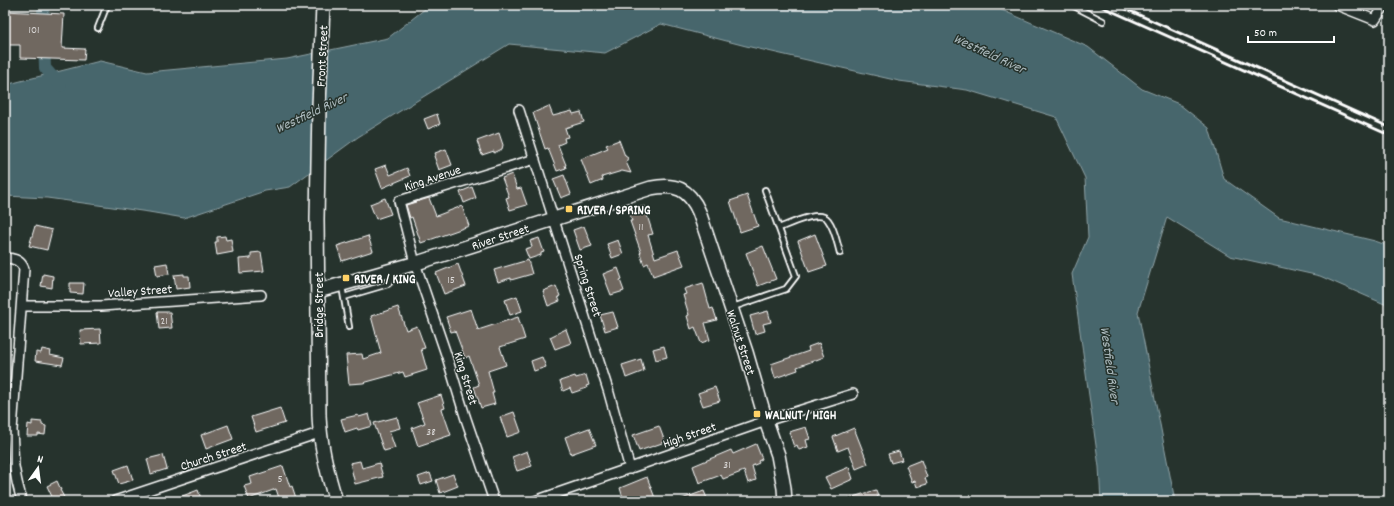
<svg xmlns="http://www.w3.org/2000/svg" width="1394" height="506" font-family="Dekko,sans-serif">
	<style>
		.water { fill: #46666c; stroke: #90a3a7 }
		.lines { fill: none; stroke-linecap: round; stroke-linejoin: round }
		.canal { stroke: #46666c; stroke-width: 12 }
		.building { fill: #706861; stroke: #fff }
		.lane-casing { stroke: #fff; stroke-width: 8 }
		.street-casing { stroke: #fff; stroke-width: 12 }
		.secondary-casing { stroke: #fff; stroke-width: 16 }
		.lane { stroke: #26332d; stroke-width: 4.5 }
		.street { stroke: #26332d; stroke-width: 9 }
		.secondary { stroke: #26332d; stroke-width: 13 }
		.rail { stroke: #fff; stroke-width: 3 }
		.poi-dot { fill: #ffd166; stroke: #26332d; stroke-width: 1.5 }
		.labels { text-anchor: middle; stroke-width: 3; stroke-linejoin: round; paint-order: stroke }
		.number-label { font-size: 11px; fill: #dbd9d8 }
		.street-label { font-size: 13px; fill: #fff; stroke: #26332d }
		.poi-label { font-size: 13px; font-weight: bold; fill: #fff; stroke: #26332d; text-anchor: start }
		.water-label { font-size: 14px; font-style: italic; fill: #acbabd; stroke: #26332d }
	</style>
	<rect width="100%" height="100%" fill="#26332d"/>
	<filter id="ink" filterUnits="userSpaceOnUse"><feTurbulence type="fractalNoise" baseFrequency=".025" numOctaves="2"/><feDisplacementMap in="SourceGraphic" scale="8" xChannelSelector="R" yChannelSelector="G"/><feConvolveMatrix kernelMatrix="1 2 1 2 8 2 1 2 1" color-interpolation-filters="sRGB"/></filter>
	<g filter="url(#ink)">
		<path class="water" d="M430 5H990L1088 47 1142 89 1179 104 1209 128 1224 179 1279 218 1375 241 1389 246V306L1320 276 1230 256 1167 217 1138 312 1175 501H1101L1099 467 1072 274 1088 237 1085 178 1056 117 967 90 899 81 746 46 661 24 605 53 509 44 358 137 290 187 265 191 184 218 149 212 47 198 5 196V85L100 61 147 72 287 59 388 38Z"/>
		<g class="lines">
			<path class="canal" d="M43 5 45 68 61 86"/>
		</g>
		<path class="building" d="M5 11 64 14 62 48 85 49 84 60 20 58V45H5Z
			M549 106 553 116 572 111 573 114 581 112 584 122 565 128 568 137 564 138 565 142 558 145 566 165H565L566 168 557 171 548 148 545 149 533 113Z
			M437 114 440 124 428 129 424 119Z
			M499 133 503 145 502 149 494 153V151L482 155 477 141Z
			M619 140 625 156 628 158 626 162 631 173 622 171 602 177 603 180 591 185 581 159 608 148 606 145Z
			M446 149 452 165 439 170 434 156 436 155 435 153Z
			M386 165 390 175 407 168 410 176 382 188 375 169Z
			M512 174 517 189 521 188 527 205 510 210 506 198 509 197 502 178Z
			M564 175 571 194 561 198 553 179Z
			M472 187 476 198 464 203 460 192Z
			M747 195 758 226 740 232 730 201Z
			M385 198 391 214 376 219 370 204Z
			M429 198 436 216 462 206 469 226 421 243 412 217 410 218 406 205Z
			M644 206 653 234 648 235 655 258 678 250 684 265 653 276 648 263 644 265 640 253 641 252 630 221H632L629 211Z
			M35 226 52 230 47 250 29 246Z
			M584 226 592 246 580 250 573 230Z
			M815 234 827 266 809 272 798 241Z
			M225 236 226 240 231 239 233 252 217 255 215 242H217V237Z
			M368 236 373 251 342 261 337 246Z
			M539 238 544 252 541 253V255L529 259 525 249 532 247 530 241Z
			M618 240 623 254 612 258 607 244Z
			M763 246 776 279 758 286 746 253Z
			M261 252 264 271 240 273 239 259 251 258V253Z
			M528 260 532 274 511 280V278L498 282 494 270Z
			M167 263 169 274 157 276 155 265Z
			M458 264 466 286 444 294 436 273Z
			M618 268 622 279 620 280 624 291 611 295 603 274Z
			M43 274 53 276 52 288 41 286Z
			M184 274V276H189L190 287 176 289 174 275Z
			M70 283H84L83 294 70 293Z
			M703 283 710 309 713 308 717 320 705 323 710 340 701 343 695 327 691 329 687 316 689 315 683 295 686 294 684 289Z
			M556 286 560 296 558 297 560 301 548 306 543 291Z
			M517 296 522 311 510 315 505 300Z
			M398 307 406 330 417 326 425 348 421 349 427 370 405 377 403 372 363 383 349 384 346 355 362 354 363 359 381 353 371 316Z
			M471 309 478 330 518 317 525 339 500 347 506 365 488 371 494 393H492L495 404 481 408 474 387 479 385 469 356 465 358 455 331 451 332 446 317Z
			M768 311 771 322 763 324 765 331 755 334 750 316Z
			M157 312H170L172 328 159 329Z
			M613 312 618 327 605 331 600 315Z
			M100 329 101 343 81 344 80 330Z
			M566 329 571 343 555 349 550 337Z
			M819 343 824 357 797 367 798 370 775 378 771 364 809 351 808 347Z
			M664 346 667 357 656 360 653 349Z
			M42 349 51 351 50 355 64 358 62 365 35 361 36 352 41 353Z
			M542 357 546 367 534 371 531 361Z
			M641 359 644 371 626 378 622 365Z
			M586 375 589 385 586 386 587 388 572 393 570 388 563 391 560 381 575 376 576 378Z
			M715 387 720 401 703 406 698 393Z
			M441 395 445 408 442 409 451 435 418 446 412 428 425 423 417 403Z
			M280 408 285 423 256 432 251 417Z
			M514 412 521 432 507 437 500 417Z
			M369 414 372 426 358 430 357 428 345 432 341 419 358 415 359 417Z
			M397 417 400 428 389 431 395 448 384 451 374 423Z
			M32 421 42 422V425L46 426 45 435 38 434V436H27L28 424 32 425Z
			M228 425 233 439 206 449 201 435Z
			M659 426 665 442 639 451 633 435Z
			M806 427 810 439 806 440 808 447 799 450 797 445 794 447 789 432Z
			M589 428 596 445 571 454 565 437Z
			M854 428 868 464 856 469 848 447 838 451 833 437Z
			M756 444 762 459 758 461 759 463 752 466 756 480 748 483 744 471 723 479 721 475 699 483 693 466 731 450 733 454Z
			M527 451 532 466 517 471 512 457Z
			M899 451 902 460 891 463 888 454Z
			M163 455 167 469 151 474 147 459Z
			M921 460 927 477 925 478 927 484 917 487 915 481 912 482 906 466Z
			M360 461 362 468 379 463 383 477 355 484 350 463Z
			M128 465 133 480 119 484 114 470Z
			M283 466 290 487 292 486 297 501H280L276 489 249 499 244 486 252 484 250 477Z
			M849 467 853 479 831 489 825 477Z
			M430 473 433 481 421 485 418 477Z
			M453 474 458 486 440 493 436 480Z
			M647 477 655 498 646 501H624L620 488Z
			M57 481 61 490H60L66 501H54L47 486Z
			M198 490 202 501H172V500Z
			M876 490 879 501H847L846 499Z
			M704 491 708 501H679V500Z"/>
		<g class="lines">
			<g class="lane-casing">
				<path id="lane" d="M1072 5 1103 21
					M98 28 107 5
					M779 228C790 224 820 209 828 220 835 229 837 243 840 253
					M342 286 349 327
					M344 297 388 284 392 280 391 272
					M733 307 786 289 796 276 765 190"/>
			</g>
			<g class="street-casing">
				<path id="street" d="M1337 5 1375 20 1385 5
					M519 110 609 393 630 469
					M5 258C13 258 21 260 24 269L12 430 14 466 17 482 22 501
					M22 306H101L261 295
					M115 501 319 433
					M494 501 465 416 447 357 415 263 399 201 535 159
					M535 501 766 421 853 394"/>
			</g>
			<g class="secondary-casing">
				<path id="secondary" d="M323 5 319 106 317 219 319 415C320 445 327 473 336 501
					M318 291 420 262 651 188C676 183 689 189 699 212L746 352 766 421 778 455 784 488 785 501"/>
			</g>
			<use href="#lane" class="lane"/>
			<use href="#street" class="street"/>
			<use href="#secondary" class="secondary"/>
			<path class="rail" d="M1098 5 1389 135
				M1117 5 1389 127"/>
		</g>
	</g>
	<g class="poi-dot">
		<rect x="565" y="205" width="8" height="8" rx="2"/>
		<rect x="342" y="274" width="8" height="8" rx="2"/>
		<rect x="753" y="410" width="8" height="8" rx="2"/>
	</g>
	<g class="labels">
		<g class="number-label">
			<text x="34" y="33">101</text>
			<text x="641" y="230">11</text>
			<text x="451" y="283">15</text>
			<text x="164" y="324">21</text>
			<text x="431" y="435">38</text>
			<text x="727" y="468">31</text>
			<text x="280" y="482">5</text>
		</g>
		<g class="street-label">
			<text transform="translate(321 56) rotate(-87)" y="5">Front Street</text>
			<text transform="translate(432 177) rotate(-18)" y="5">King Avenue</text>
			<text transform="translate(500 236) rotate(-18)" y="5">River Street</text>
			<text transform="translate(589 285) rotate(72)" y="5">Spring Street</text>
			<text transform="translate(140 290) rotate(-4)" y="5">Valley Street</text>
			<text transform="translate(318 305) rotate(-90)" y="5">Bridge Street</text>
			<text transform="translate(742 342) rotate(72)" y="5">Walnut Street</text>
			<text transform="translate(467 378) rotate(73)" y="5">King Street</text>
			<text transform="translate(689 434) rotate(-19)" y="5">High Street</text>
			<text transform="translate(213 455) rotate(-18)" y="5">Church Street</text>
		</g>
		<g class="poi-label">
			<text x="577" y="214">RIVER / SPRING</text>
			<text x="354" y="283">RIVER / KING</text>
			<text x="765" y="419">WALNUT / HIGH</text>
		</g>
		<g class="water-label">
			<text transform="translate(990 53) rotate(25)" y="5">Westfield River</text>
			<text transform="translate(311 112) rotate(-25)" y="5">Westfield River</text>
			<text transform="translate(1111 365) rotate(82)" y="5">Westfield River</text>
		</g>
	</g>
	<rect width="1394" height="506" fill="none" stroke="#26332d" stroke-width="20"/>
	<rect x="10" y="10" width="1374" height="486" fill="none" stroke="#fff" stroke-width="1.5" filter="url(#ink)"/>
	<g transform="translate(38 468) rotate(14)" stroke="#26332d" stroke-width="3" paint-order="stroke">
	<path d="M0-3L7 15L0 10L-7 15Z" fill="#ffffff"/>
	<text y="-6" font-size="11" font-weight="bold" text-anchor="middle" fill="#ffffff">N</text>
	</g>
	<path d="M1248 36v6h86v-6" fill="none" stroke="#ffffff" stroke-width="2"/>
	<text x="1254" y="36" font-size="12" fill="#ffffff" stroke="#26332d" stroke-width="3" paint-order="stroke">50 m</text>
</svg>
